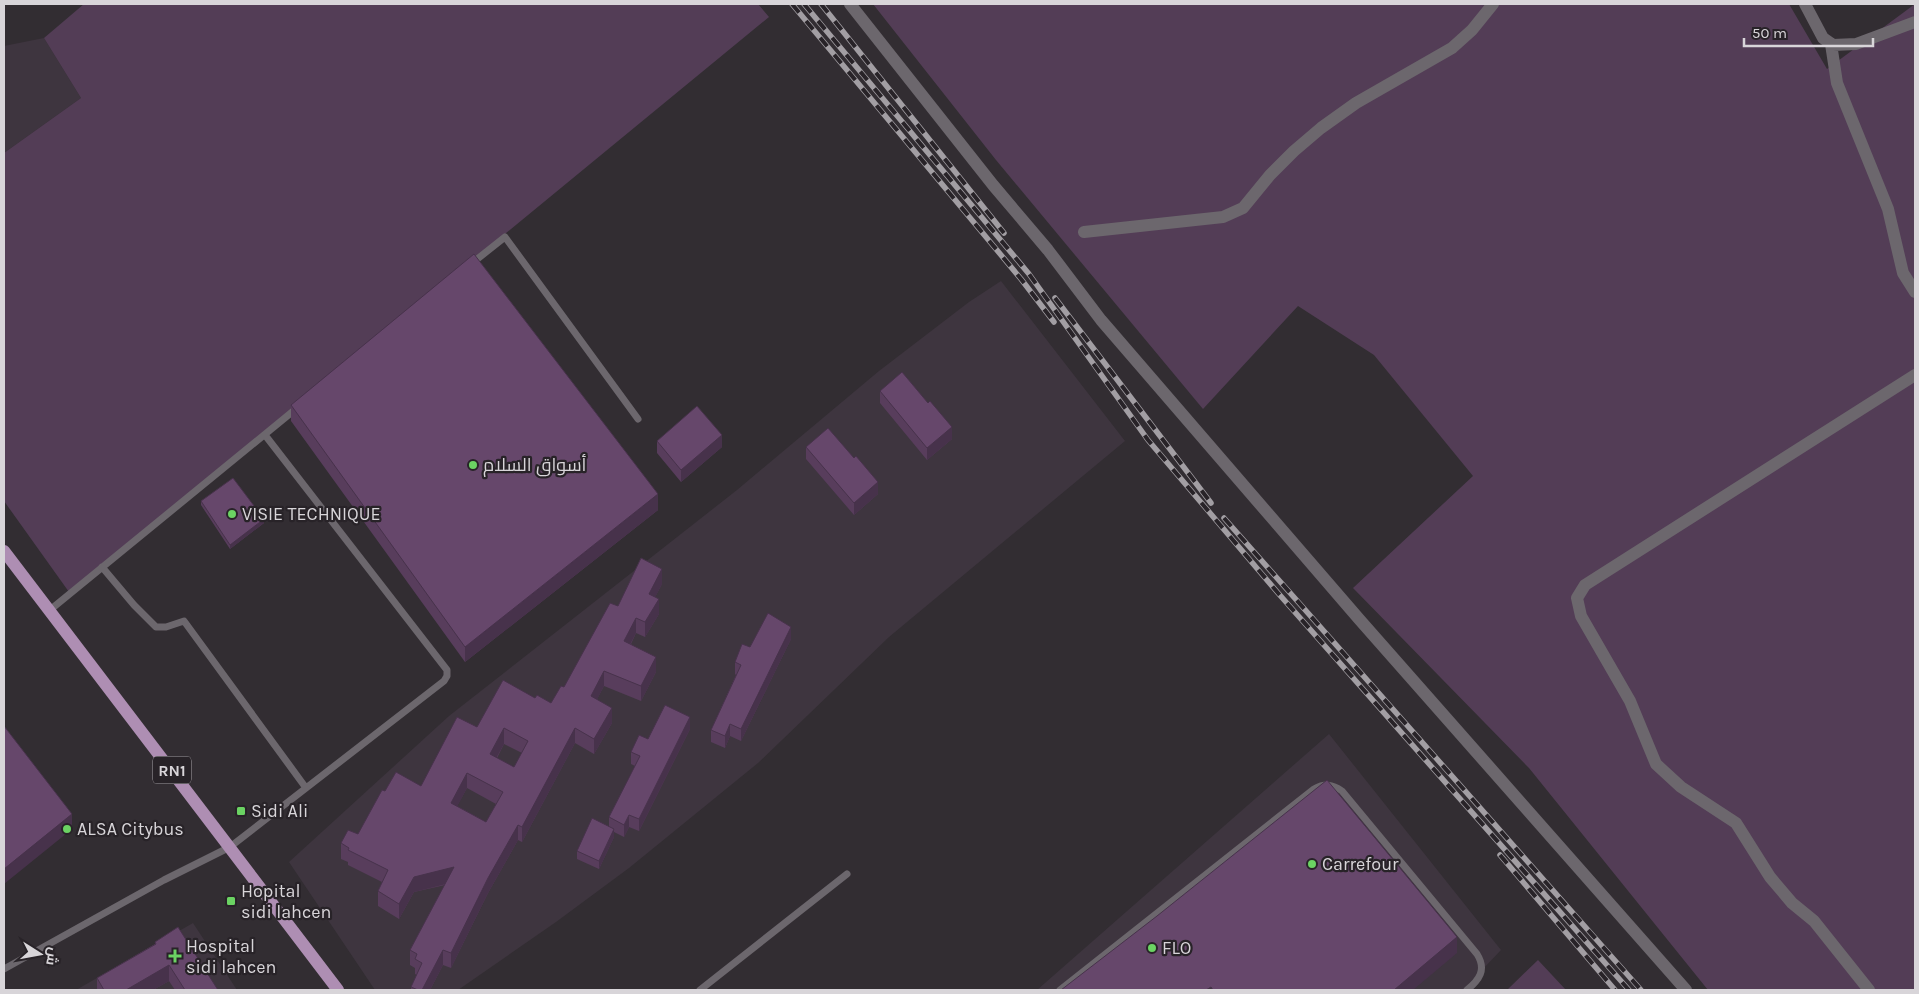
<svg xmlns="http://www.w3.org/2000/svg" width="1919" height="994" font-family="Karla,Cairo,sans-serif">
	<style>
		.built { fill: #3e353f }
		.green { fill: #533d56 }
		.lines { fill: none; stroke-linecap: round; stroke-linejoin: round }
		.service { stroke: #6c676d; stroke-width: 7 }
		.minor { stroke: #6c676d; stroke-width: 12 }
		.primary { stroke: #ae8eb3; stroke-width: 12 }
		.rail-casing { stroke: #a29ea3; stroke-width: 5.5 }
		.rail { stroke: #282328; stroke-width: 4; stroke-dasharray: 11; stroke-linecap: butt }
		.wall { fill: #583d5c; fill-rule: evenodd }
		.shaded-wall { fill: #47324b }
		.building { fill: #66476b; stroke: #47324b; fill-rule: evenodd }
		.poi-dot { fill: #6bd363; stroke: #282328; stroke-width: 2 }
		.labels { text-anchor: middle; stroke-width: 4.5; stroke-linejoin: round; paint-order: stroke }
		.shield { fill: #282328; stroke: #a3a0a4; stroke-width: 1 }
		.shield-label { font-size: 16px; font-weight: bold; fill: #d8d5d9 }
		.poi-label { font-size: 18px; fill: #d8d5d9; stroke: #282328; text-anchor: start }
	</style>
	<rect width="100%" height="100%" fill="#322d32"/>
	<path class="built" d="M44 38 81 98 4 153V46Z
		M1001 281 1125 441 889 637 758 763 629 868 556 922 458 990H375L289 862 449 716 737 490 879 371 969 302Z
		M1329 734 1501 950 1463 990H1037Z
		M193 923 237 990H76Z"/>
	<path class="green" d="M84 4H758L769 17 69 592 4 501V153L81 98 44 38Z
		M873 4H1789L1827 69 1915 4V990H1708L1529 768 1353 588 1473 476 1374 355 1298 306 1203 409 996 160Z
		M1538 960 1566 990H1507Z"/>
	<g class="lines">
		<path class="service" d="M471 264 505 237 638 419
			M102 567 134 605 156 627H166L184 621 306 788
			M50 610 297 408
			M4 969 164 880 230 847 444 681 447 676V670L265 435
			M700 990 847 874
			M1060 990 1314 789C1325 783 1332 784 1342 791L1477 954C1487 970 1479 980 1467 990"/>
		<path class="minor" d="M850 4 993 185 1048 250 1101 320 1359 619 1686 990
			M1805 4 1823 38 1833 45 1856 44 1915 22
			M1831 44 1837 83 1888 209 1903 273 1915 292
			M1084 232 1223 217 1243 208 1270 175 1294 151 1321 128 1356 103 1452 48 1472 30 1493 4
			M1869 990 1814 921 1792 903 1770 877 1736 823 1681 787 1656 764 1630 701 1581 616 1577 598 1585 585 1915 375"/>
		<path class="primary" d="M4 551 338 990"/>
		<g class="rail-casing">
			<path id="rail" d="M792 4 1021 279 1054 322
				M804 4 1029 274 1148 440 1278 593 1629 990
				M821 4 1004 233
				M1055 298 1211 503
				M1224 518 1641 990
				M1500 855 1615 990"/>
		</g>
		<use href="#rail" class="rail"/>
	</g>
	<path class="wall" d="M880 391 928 403 952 439 927 460 880 403Z
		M291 405 658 510 465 662 291 421Z
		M657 441 722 447 681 482 657 453Z
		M806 447 878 494 854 515 806 459Z
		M201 501 264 523 230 549 201 505Z
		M662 584 655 597 659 614 645 637 636 633 631 644 656 672 641 701 604 686 597 699 612 723 594 754 575 743 522 842 518 840 488 893 451 968 443 965 430 990H411V987L417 975 415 974V968L410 965V950L445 885 414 892 399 919 378 906V891L382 882 348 865V862L341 859V843L358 834 385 791 421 786 477 727 535 698 551 703 564 687 618 606ZM504 744 522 753 514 767 497 758ZM467 788 496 804 486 822 457 806Z
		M791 639 741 741 730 736 725 748 711 742V730L736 675 735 674V662L750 647Z
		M690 729 639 831 629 827 624 837 614 832V837L599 869 577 859V851L609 827V817L635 766 631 764V752L648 739Z
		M155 942 218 990H175L169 981 153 990H97V978L155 944Z"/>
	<path class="shaded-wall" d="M952 427V439L927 460V448Z
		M722 435V447L681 482V470Z
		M878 482V494L854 515V503Z
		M658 494V510L465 662V647Z
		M264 519V523L230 549V545Z
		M662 569V584L649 609V594Z
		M659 599V614L645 637V622Z
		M636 618V633L624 656V641Z
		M791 627V639L741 741V729Z
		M656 657V672L641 701V686Z
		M604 671V686L591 711V696Z
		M612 708V723L594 754V739Z
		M690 717V729L639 831V819Z
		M730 724V736L725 748V736Z
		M504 728V744L490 769V754Z
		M575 728V743L522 842V827Z
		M467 773V788L451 818V803Z
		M72 814V829L4 884V869Z
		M629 815V827L624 837V825Z
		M518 825V840L488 893 451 968V953L488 878Z
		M614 829V837L599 869V861Z
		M454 867V882L414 892 399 919V904L414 877Z
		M1457 937V953L1413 990H1394Z
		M443 950V965L430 990H422Z
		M169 965V981L153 990H126Z"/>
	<path class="building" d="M474 254 658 494 465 647 291 405Z
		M902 372 928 403 930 401 952 427 927 448 880 391Z
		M697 406 722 435 681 470 657 441Z
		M828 428 854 458 856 456 878 482 854 503 806 447Z
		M233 478 264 519 230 545 201 501Z
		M641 558 662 569 649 594 659 599 645 622 636 618 624 641 656 657 641 686 604 671 591 696 612 708 594 739 575 728 522 827 518 825 488 878 451 953 443 950 422 990H418L411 987 422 963 415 959 417 954 410 950 454 867 414 877 399 904 378 891 388 870 348 850 349 848 341 843 348 830 358 834 382 790 385 791 396 772 421 786 457 717 477 727 503 680 535 698 537 695 551 703 561 686 564 687 610 603 618 606ZM504 728 528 741 514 767 490 754ZM467 773 503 792 486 822 451 803Z
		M768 613 791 627 741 729 730 724 725 736 711 730 741 665 735 662 742 644 750 647Z
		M665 705 690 717 639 819 629 815 624 825 609 817 640 756 631 752 639 735 648 739Z
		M4 726 72 814 4 869Z
		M1327 780 1457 937 1394 990H1213L1211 987 1206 990H1061L1157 916Z
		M592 818 614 829 599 861 577 851Z
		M178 927 218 990H185L169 965 126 990H104L97 978 156 944 155 942Z"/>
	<g class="poi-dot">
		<circle cx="473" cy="465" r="5"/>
		<circle cx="232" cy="514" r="5"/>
		<rect x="236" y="806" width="10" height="10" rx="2.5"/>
		<circle cx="67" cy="829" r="5"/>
		<circle cx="1312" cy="864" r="5"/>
		<rect x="226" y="896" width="10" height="10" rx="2.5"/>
		<circle cx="1152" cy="948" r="5"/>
		<path d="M172.5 948.5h5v5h5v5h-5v5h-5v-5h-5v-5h5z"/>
	</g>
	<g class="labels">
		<rect class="shield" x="153" y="756.5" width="38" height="27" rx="4"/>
		<g class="shield-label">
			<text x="172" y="776">RN1</text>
		</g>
		<g class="poi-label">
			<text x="483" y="471">أسواق السلام</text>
			<text x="242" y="520">VISIE TECHNIQUE</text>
			<text x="251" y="817">Sidi Ali</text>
			<text x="77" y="835">ALSA Citybus</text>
			<text x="1322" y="870">Carrefour</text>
			<text x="241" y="897">Hopital<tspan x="241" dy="21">sidi lahcen</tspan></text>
			<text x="186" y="952">Hospital<tspan x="186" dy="21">sidi lahcen</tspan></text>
			<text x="1162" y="954">FLO</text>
		</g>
	</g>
	<rect width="1919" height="994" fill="none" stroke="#d8d5d9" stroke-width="10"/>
	<g transform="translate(40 954) rotate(101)" stroke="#282328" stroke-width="4" paint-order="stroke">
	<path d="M0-4L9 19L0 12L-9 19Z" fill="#d8d5d9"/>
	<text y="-8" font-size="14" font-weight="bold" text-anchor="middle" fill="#d8d5d9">ش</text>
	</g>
	<path d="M1744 38v8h129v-8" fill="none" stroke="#d8d5d9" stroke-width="2.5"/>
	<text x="1752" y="38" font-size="15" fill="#d8d5d9" stroke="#282328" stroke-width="4" paint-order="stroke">50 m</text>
</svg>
